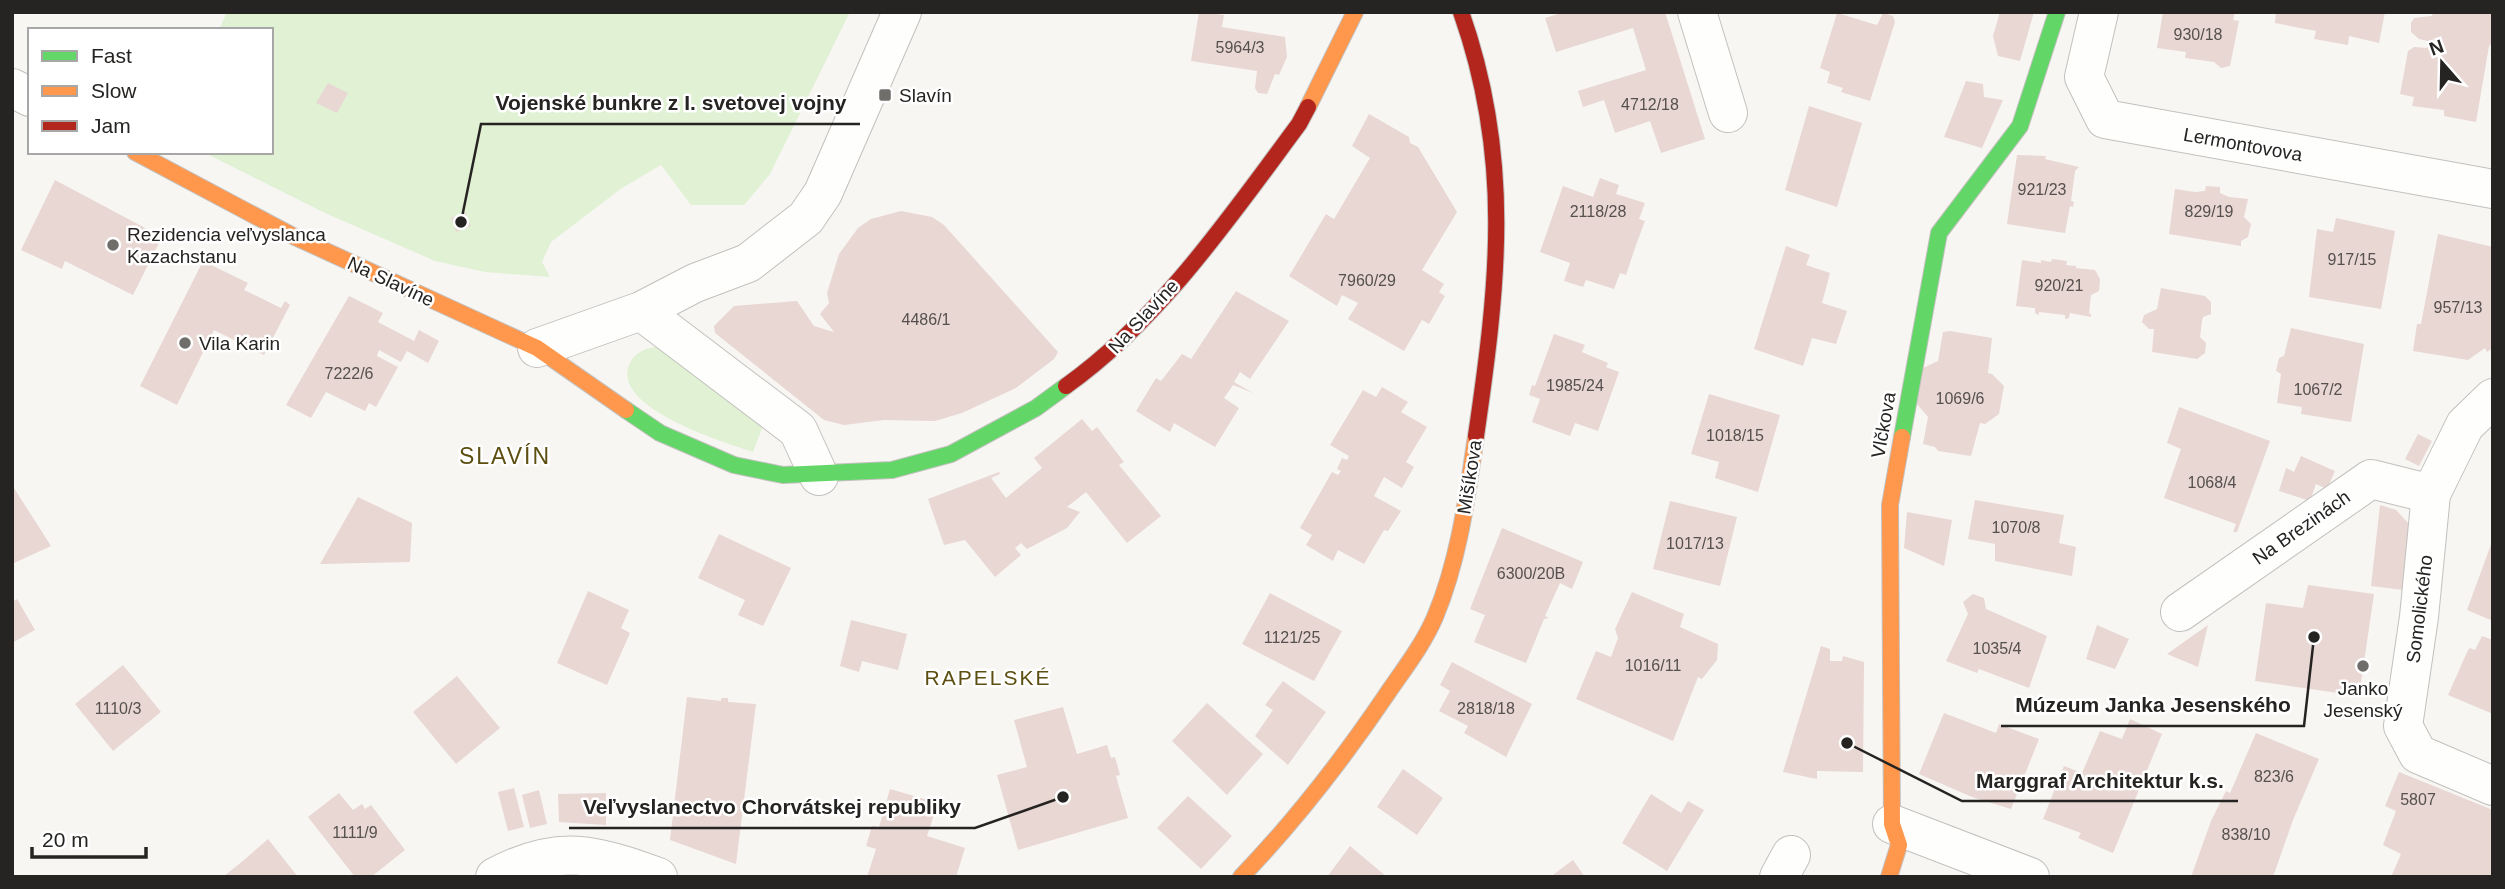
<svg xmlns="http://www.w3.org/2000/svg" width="2505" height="889" font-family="Helvetica,sans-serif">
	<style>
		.green { fill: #e0f1d4 }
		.building { fill: #e8d7d3 }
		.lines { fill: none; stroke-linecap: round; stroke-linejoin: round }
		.street-casing { stroke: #c3c1bf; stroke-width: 40 }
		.fast-casing { stroke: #c3c1bf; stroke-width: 18 }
		.slow-casing { stroke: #c3c1bf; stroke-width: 18 }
		.jam-casing { stroke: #c3c1bf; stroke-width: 18 }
		.street { stroke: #fefefd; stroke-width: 38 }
		.fast { stroke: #63d668; stroke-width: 16 }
		.slow { stroke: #ff974d; stroke-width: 16 }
		.jam { stroke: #b3261e; stroke-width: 16 }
		.poi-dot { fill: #706e6b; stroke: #fff; stroke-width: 2.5 }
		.labels { text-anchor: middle; stroke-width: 5; stroke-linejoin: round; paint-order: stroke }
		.number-label { font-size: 16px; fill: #56514e }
		.poi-label { font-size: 19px; fill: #262422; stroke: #fff; text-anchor: start }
		.street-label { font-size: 19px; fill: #262422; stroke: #fff }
		.neighbourhood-label { font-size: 21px; letter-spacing: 2px; fill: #5d4f11; stroke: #fff }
		.quarter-label { font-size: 23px; letter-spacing: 2px; fill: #5d4f11; stroke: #fff }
		.leader { fill: none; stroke: #262422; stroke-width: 2.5 }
		.callout-dot { fill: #262422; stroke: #fff; stroke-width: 2.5 }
		.callout-label { font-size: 21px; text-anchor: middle; font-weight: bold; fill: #262422; stroke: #fff; stroke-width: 5; stroke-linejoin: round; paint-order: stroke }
	</style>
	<rect width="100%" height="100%" fill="#f8f6f3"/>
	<path class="green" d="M227 12H850L770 174 744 205H691L661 165 622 188 551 242 542 262 550 277 485 272 435 261 325 213 203 152H271V30H219Z
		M654 347 667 349 763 426 753 452C723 442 612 408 629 365 633 354 643 349 654 347Z"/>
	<path class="building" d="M1199 12 1224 15 1222 27 1285 37 1287 57 1279 75 1275 74 1267 94 1258 93 1255 88 1257 71 1191 61Z
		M1565 12H1665L1705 139 1661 153 1650 121 1615 133 1604 100 1583 107 1578 91 1646 70 1633 28 1556 52 1545 18Z
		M2000 12H2034L2020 61 1998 56 1993 36Z
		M2163 12H2235L2233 20 2239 21 2230 66 2221 68 2214 62 2185 58 2186 52 2157 48Z
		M2276 12H2385L2379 43 2349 36 2348 45 2314 39 2316 31 2275 23Z
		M2433 12H2493V42L2489 46 2476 122 2444 116V110L2412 106 2414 97 2400 94 2408 51 2414 47 2427 48 2428 41 2419 39 2411 32V23L2414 18 2432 16Z
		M1837 13 1877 25 1883 13 1893 16 1895 22 1870 101 1841 92 1843 88 1827 83 1830 72 1820 68Z
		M1966 81 1983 84 1984 97 2003 100 1982 148 1944 137Z
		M328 83 348 93 337 113 316 103Z
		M1809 106 1862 123 1837 207 1785 190Z
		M1369 114 1409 137 1410 143 1418 147 1457 212 1422 270 1444 284 1439 292 1445 296 1429 324 1422 320 1404 351 1348 319 1358 303 1342 295 1337 306 1289 276 1326 214 1334 219 1370 158 1352 146Z
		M2017 155 2046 156 2045 159 2079 167 2075 171 2071 201 2074 202 2073 207 2070 206 2065 233 2007 224Z
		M1600 178 1619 185 1616 194 1645 203 1639 219 1645 221 1635 248 1626 275 1620 273 1614 289 1586 280 1583 287 1564 281 1570 263 1540 252 1563 186 1593 197Z
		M55 180 162 237 133 295 65 261 62 269 21 250Z
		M2206 186 2220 187V193L2229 197 2248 199 2244 217 2251 224 2248 237 2241 241V246L2169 234 2175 189 2195 192 2205 191Z
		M901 211 932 217 944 225 1058 352 1054 359 1016 388 962 413 935 421 884 420 844 425 824 420 715 333 714 326 734 306 797 301 814 326 834 332 820 314 829 303 827 293 839 254 858 228 871 219Z
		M465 212 471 226 456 232 451 218Z
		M2336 218 2395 231 2381 309 2309 297 2317 229 2333 232Z
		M2438 234 2493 247V348L2487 352 2485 348 2468 360 2413 351 2417 324H2421Z
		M1786 246 1810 255 1806 265 1830 273 1822 303 1847 311 1836 344 1812 338 1803 366 1754 349Z
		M2052 259 2067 261 2066 265 2076 266V268L2095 270 2100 279 2099 291 2091 295 2089 314 2091 313V317L2070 313 2069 318 2065 319V315L2039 312V315L2035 313V308L2016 306 2022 260 2041 263V260L2051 262Z
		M203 261 248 283 244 290 281 308 285 301 290 305 264 355 214 330 177 405 140 386Z
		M2161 288 2205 296 2211 302V314L2203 317 2202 321 2200 337 2206 343 2205 353 2197 359 2152 352 2154 329H2149L2142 322 2144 315 2157 309Z
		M1236 291 1289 321 1250 379 1240 372 1234 382 1253 393 1233 385 1224 398 1239 408 1215 447 1174 423 1170 432 1136 411 1156 378 1161 381 1182 354 1191 359Z
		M349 296 383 313 378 322 414 341 419 330 439 341 428 363 407 351 401 362 379 350 377 356 398 367 376 407 369 403 365 411 326 392 311 418 286 405Z
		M2291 328 2364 344 2351 422 2301 414 2302 407 2277 403 2281 374 2276 371 2279 358 2284 356Z
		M1950 331 1992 338 1988 373 1992 374 2004 386 1999 414 1985 424 1980 423 1971 456 1938 451 1935 447 1923 444 1928 417 1916 403 1923 368 1938 361 1943 332Z
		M1554 334 1585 345 1582 352 1608 363 1606 367 1619 372 1598 431 1575 423 1570 436 1532 422 1540 399 1529 395 1532 385 1535 386Z
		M1382 387 1408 402 1401 412 1427 427 1406 462 1414 467 1402 488 1384 477 1374 496 1401 511 1388 531 1384 530 1364 564 1338 550 1333 561 1306 545 1312 535 1300 528 1332 472 1338 475 1341 471 1337 469 1342 458 1347 460 1349 456 1330 445 1363 390 1376 397Z
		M1709 394 1780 415 1758 492 1715 478 1719 462 1691 454Z
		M2179 407 2270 441 2237 532H2233L2236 524 2164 498 2181 449 2167 443Z
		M1082 419 1092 431 1097 427 1124 462 1119 465 1161 516 1127 543 1086 492 1067 507 1080 512 1067 528 1027 549 1021 543 1015 548 1021 555 995 577 965 540 944 545 928 499 999 472 1000 474 991 478 1006 498 1042 468 1034 458Z
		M2418 434 2432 441 2419 466 2405 459Z
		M2301 456 2335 471 2327 489 2316 484 2310 501 2279 491 2286 468 2294 472Z
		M12 485 51 546 12 564Z
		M358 497 412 523 410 562 320 564Z
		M1975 500 2064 515 2059 543 2076 547 2072 576 1995 561V544L1968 539Z
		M1670 501 1737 517 1720 586 1653 569Z
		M2380 505 2396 510 2410 525 2403 590 2371 586Z
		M1907 512 1952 520 1944 566 1904 548Z
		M1502 528 1583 562 1572 589 1560 583 1545 616 1549 618 1544 619 1526 663 1474 642 1485 615 1470 609Z
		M719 534 791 568 763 626 738 615 745 600 698 578Z
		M2493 539V621L2467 610Z
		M2308 585 2374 594 2359 696 2255 681 2266 603 2303 608Z
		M588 591 629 610 621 628 630 633 607 685 557 663Z
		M1632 592 1684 614 1680 627 1718 644 1717 660 1702 679 1698 677 1673 741 1576 699 1596 651 1611 657 1618 638 1615 629Z
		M1270 593 1342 631 1314 681 1242 644Z
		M1973 594 1984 598 1986 609 2047 636 2029 688 1979 669 1977 673 1946 661 1968 614 1963 602Z
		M17 599 35 630 12 643V602Z
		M851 620 907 634 898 670 862 661 859 672 840 666Z
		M2097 625 2129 639 2115 669 2086 659Z
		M2208 625 2198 667 2167 654 2181 644Z
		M2482 636 2493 640V714L2448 695 2468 650 2470 648 2475 650Z
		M1821 646 1830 649V661H1842L1843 656 1864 662 1863 772 1817 771V779L1783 772Z
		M1452 662 1532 704 1506 757 1464 733 1468 726 1439 711 1450 691 1440 685Z
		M123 665 161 712 113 751 75 704Z
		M457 676 500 728 456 764 413 712Z
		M1283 681 1326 712 1288 765 1255 736 1273 710 1265 705Z
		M687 697 721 701V698H728V702L756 704 736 864 670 840Z
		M1207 703 1263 754 1227 795 1172 741Z
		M1063 707 1077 754 1107 745 1111 758 1115 757 1120 775 1116 776 1128 818 1018 850 997 775 1027 767 1014 720Z
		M1944 713 1996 733 1999 724 2039 739 2011 809 1972 797 1919 774Z
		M2130 719 2162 734 2113 853 2078 838 2081 833 2043 819 2064 766 2082 773 2100 731 2122 739Z
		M2256 733 2319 759 2293 820 2273 877H2191L2211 821 2226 791 2230 793Z
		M1403 769 1443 798 1417 835 1377 807Z
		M2399 772 2493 810V877H2391L2401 854 2383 845 2396 811 2385 806Z
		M514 788 524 827 508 831 498 792Z
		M890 789 938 803 927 836 965 848 956 877H867L876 849 866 846 872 826 879 827Z
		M539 790 547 824 530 828 522 795Z
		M339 793 353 810 362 804 365 809 371 805 405 850 371 877H355L308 817Z
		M606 793V825L559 822 558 794Z
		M1651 794 1681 813 1688 801 1704 810 1667 871 1622 843Z
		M1188 796 1232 836 1201 869 1157 828Z
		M268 839 298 877H223L244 860Z
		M1350 846 1387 877H1327Z
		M1573 860 1585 877H1550Z"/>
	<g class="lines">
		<g class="street-casing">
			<path id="street" d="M1697 12 1728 113
				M2099 12 2084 77 2105 119 2493 189
				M12 88 30 97
				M641 311 798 430 819 476
				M537 348 641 311 695 283 748 263 806 218 823 193 902 12
				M2493 398 2465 425 2431 494 2419 617 2403 726 2418 754 2493 786
				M2180 612 2371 479 2431 494
				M1892 824 2030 877
				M495 877C559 843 594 854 658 877
				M1779 877 1791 855"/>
		</g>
		<g class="fast-casing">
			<path id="fast" d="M626 410 660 433 734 465 783 475 892 470 951 454 1036 408 1066 386
				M1902 437 1939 233 2020 126 2057 12"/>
		</g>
		<g class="slow-casing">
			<path id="slow" d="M1308 107 1355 12
				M135 152 293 236 537 348 626 410
				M1241 877C1296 820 1343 759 1387 694 1404 669 1423 645 1435 617 1459 560 1467 497 1476 436
				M1889 877 1899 845 1892 824 1890 505 1902 437"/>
		</g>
		<g class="jam-casing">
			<path id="jam" d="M1461 12C1513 159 1498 285 1476 436
				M1066 386C1161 318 1230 217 1299 124L1308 107"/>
		</g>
		<use href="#street" class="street"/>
		<use href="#fast" class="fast"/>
		<use href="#slow" class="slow"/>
		<use href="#jam" class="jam"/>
	</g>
	<g class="poi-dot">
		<rect x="878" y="88" width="14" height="14" rx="3.5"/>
		<circle cx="113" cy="245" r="7"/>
		<circle cx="185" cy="343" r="7"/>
		<circle cx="2363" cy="666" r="7"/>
	</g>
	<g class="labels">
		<g class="number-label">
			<text x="2198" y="40">930/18</text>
			<text x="1240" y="53">5964/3</text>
			<text x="1650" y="110">4712/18</text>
			<text x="2042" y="195">921/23</text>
			<text x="1598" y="217">2118/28</text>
			<text x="2209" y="217">829/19</text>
			<text x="2352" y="265">917/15</text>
			<text x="1367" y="286">7960/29</text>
			<text x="2059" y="291">920/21</text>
			<text x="2458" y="313">957/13</text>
			<text x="926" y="325">4486/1</text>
			<text x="349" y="379">7222/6</text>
			<text x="1575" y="391">1985/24</text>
			<text x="2318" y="395">1067/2</text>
			<text x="1960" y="404">1069/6</text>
			<text x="1735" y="441">1018/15</text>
			<text x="2212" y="488">1068/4</text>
			<text x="2016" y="533">1070/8</text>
			<text x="1695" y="549">1017/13</text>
			<text x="1531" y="579">6300/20B</text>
			<text x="1292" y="643">1121/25</text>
			<text x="1997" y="654">1035/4</text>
			<text x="1653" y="671">1016/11</text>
			<text x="118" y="714">1110/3</text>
			<text x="1486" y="714">2818/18</text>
			<text x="2274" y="782">823/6</text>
			<text x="2418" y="805">5807</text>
			<text x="355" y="838">1111/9</text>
			<text x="2246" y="840">838/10</text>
		</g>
		<g class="poi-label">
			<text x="899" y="102">Slavín</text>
			<text x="127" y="241">Rezidencia veľvyslanca<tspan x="127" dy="22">Kazachstanu</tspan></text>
			<text x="199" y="350">Vila Karin</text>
			<text x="2363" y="695" text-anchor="middle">Janko<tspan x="2363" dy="22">Jesenský</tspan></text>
		</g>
		<g class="street-label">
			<text transform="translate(2243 144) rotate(10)" y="7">Lermontovova</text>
			<text transform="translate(391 281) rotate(25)" y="7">Na Slavíne</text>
			<text transform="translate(1143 316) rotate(-47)" y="7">Na Slavíne</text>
			<text transform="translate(1883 425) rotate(-80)" y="7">Vlčkova</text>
			<text transform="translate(1469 477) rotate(-81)" y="7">Mišíkova</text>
			<text transform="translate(2301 527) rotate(-35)" y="7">Na Brezinách</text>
			<text transform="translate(2419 609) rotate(-83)" y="7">Somolického</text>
		</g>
		<g class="neighbourhood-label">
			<text x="988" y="685">RAPELSKÉ</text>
		</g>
		<g class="quarter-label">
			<text x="505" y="464">SLAVÍN</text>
		</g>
	</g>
	<path class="leader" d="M461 222L481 124H860M2314 637L2304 726H2001M1847 743L1962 801H2238M1063 797L975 828H569"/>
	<g class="callout-dot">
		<circle cx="461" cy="222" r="7"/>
		<circle cx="2314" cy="637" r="7"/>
		<circle cx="1847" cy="743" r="7"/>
		<circle cx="1063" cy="797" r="7"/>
	</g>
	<g class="callout-label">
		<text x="671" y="110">Vojenské bunkre z I. svetovej vojny</text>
		<text x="2153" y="712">Múzeum Janka Jesenského</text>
		<text x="2100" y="788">Marggraf Architektur k.s.</text>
		<text x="772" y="814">Veľvyslanectvo Chorvátskej republiky</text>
	</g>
	<rect width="2505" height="889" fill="none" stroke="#262422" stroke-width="28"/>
	<rect x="28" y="28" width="245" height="126" fill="#ffffff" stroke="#a8a7a7" stroke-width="2"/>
	<rect x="42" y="51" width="35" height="10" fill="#63d668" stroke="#a8a7a7" stroke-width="2"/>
	<text x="91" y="63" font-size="21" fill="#262422">Fast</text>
	<rect x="42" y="86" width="35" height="10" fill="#ff974d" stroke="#a8a7a7" stroke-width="2"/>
	<text x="91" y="98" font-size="21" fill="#262422">Slow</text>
	<rect x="42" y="121" width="35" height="10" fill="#b3261e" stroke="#a8a7a7" stroke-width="2"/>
	<text x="91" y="133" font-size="21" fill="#262422">Jam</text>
	<g transform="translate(2442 63) rotate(340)" stroke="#ffffff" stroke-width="5" paint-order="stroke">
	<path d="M0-5L12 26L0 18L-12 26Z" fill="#262422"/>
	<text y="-10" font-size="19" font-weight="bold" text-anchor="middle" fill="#262422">N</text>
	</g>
	<path d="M32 847v10h114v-10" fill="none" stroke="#262422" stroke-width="3.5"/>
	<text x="42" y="847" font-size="21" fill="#262422" stroke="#ffffff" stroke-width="5" paint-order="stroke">20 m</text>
</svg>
